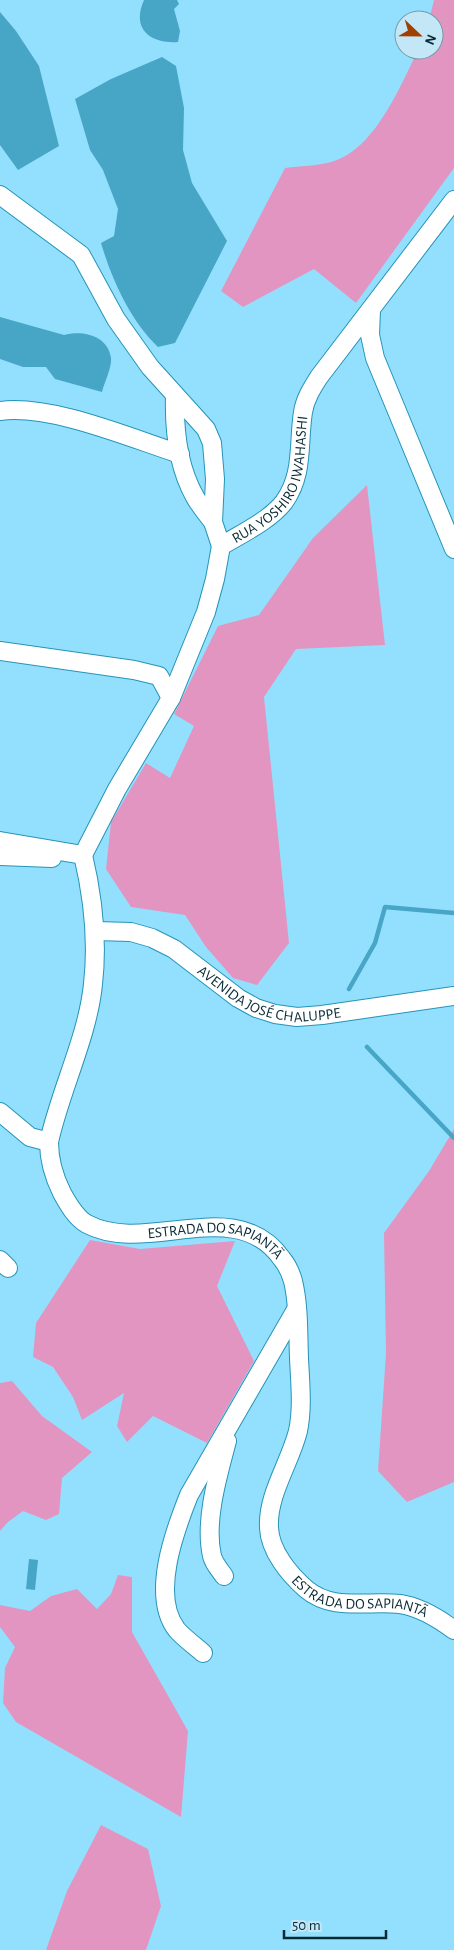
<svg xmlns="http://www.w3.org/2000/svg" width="454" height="1950" font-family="'Alegreya Sans',sans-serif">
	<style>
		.green { fill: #e295c1 }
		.water { fill: #47a5c6 }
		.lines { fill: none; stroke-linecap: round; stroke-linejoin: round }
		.stream { stroke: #47a5c6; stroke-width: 4.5 }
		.minor-casing { stroke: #2594b7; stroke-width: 20 }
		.minor { stroke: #fff; stroke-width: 18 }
		.labels { text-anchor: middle; stroke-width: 5; stroke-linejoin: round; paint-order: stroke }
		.street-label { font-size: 15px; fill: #082a35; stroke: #c3e7f6 }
	</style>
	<rect width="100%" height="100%" fill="#93e0fe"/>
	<path class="green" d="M434 0H454V168L356 303 314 269 243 307 221 291 285 168C300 166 317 166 331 162 374 151 400 87 418 50H434V20H429Z
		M367 485 385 645 296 649 264 697 289 943 257 985 233 978 206 947 185 915 131 907 106 869 111 822 146 763 170 778 194 726 174 714 218 626 259 615 313 538Z
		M454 1129V1482L407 1502 378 1471 386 1353 384 1233 429 1171Z
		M90 1240 140 1249 235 1241 217 1286 254 1361 207 1443 153 1416 127 1442 117 1426 124 1393 82 1420 73 1397 53 1367 33 1357 36 1323Z
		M12 1381 42 1416 92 1452 62 1478 59 1514 46 1520 23 1511 8 1522 0 1531V1383Z
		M118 1575 132 1577V1632L188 1731 181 1817 16 1722 3 1703 5 1668 15 1647 0 1627V1605L30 1611 51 1596 77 1589 97 1609 111 1594Z
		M101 1825 148 1849 161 1906 146 1950H46L67 1891Z"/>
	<path class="water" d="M144 0H177L179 4 174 9 180 31 178 42C150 44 131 29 144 0Z
		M0 12 16 31 39 66 59 146 18 170 0 145Z
		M162 57 176 66 184 108 183 150 192 183 227 241 175 343 158 347C130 320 112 280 101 243L114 236 118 209 103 170 90 150 75 99 111 79Z
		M0 317 64 335C82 330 108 335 111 358 112 368 104 383 102 392L55 379 46 367H23L0 359Z
		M29 1559 38 1560 35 1590 26 1589Z"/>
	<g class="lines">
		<path class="stream" d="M349 989 375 943 385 907 454 913
			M367 1047 454 1138"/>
		<g class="minor-casing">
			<g id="minor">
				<path d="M0 195 81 255 116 319 150 367 206 429 212 443 215 479 213 522 221 546"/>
				<path d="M371 310 370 335 375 358 454 549"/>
				<path d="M175 396C174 430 178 467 195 497 200 506 207 514 213 522"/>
				<path d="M0 411C51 404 130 438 180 454"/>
				<path d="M0 651 134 670 159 676 171 698"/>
				<path d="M0 841 83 855"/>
				<path id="s1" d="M83 855C93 897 98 940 93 984 88 1036 60 1091 49 1142 49 1160 54 1177 62 1193 68 1204 76 1218 87 1224 147 1256 236 1193 282 1259 287 1265 291 1274 293 1281 299 1306 298 1333 299 1358 300 1382 303 1407 298 1431 290 1463 267 1495 269 1528 270 1551 289 1574 306 1589 333 1612 368 1600 400 1604 420 1607 438 1618 454 1630"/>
				<path id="s2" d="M83 855 117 789 171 698 206 612 215 579 221 546C241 534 269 521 284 502 304 474 298 444 303 412 305 399 312 388 319 377L454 200"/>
				<path d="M0 856 52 858"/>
				<path id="s3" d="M95 931 131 932 152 938 174 949 238 998 256 1008 275 1014 297 1017 322 1015 454 996"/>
				<path d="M0 1112 30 1137 49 1142"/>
				<path d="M0 1260 8 1268"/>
				<path d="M224 1576C220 1570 214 1564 212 1556 204 1521 218 1475 227 1441"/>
				<path d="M203 1653C195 1646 184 1638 177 1630 150 1596 175 1530 189 1495L297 1308"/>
			</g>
		</g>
		<use href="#minor" class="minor"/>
	</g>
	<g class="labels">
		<g class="street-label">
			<text dy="5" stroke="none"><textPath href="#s2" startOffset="431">RUA YOSHIRO IWAHASHI</textPath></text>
			<text dy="5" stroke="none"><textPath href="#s3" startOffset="192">AVENIDA JOSÉ CHALUPPE</textPath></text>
			<text dy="5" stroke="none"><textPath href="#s1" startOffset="521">ESTRADA DO SAPIANTÃ</textPath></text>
			<text dy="5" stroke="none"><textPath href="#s1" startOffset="1000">ESTRADA DO SAPIANTÃ</textPath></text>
		</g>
	</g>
	<g transform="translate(419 35) rotate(112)"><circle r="24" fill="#c3e7f6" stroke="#789ba9"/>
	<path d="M0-4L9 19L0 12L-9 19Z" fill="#a13f00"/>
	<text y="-8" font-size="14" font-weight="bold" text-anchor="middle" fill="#082a35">N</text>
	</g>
	<path d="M284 1930v8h102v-8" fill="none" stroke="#082a35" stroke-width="2.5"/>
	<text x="292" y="1930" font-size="15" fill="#082a35" stroke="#c3e7f6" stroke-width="4" paint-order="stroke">50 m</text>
</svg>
